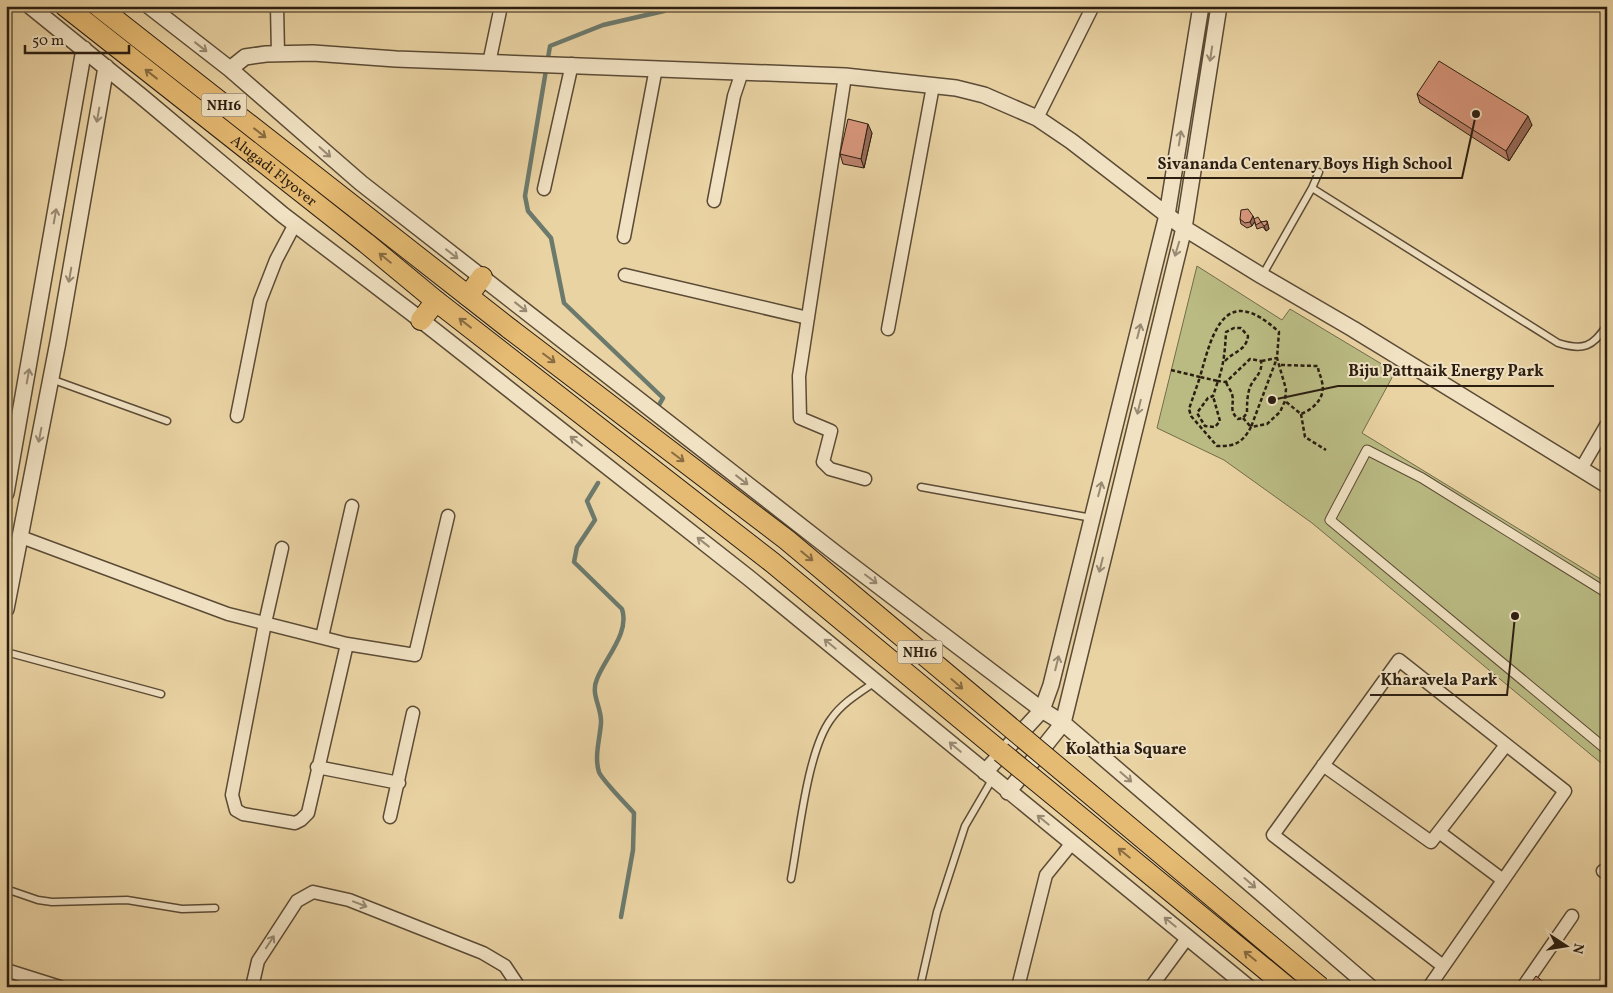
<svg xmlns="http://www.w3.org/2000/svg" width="1613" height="993" font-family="Vollkorn,serif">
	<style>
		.green { fill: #babb83; stroke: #726c4a }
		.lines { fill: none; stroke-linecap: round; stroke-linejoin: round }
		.stream { stroke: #6c7a6d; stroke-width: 4.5 }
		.service-casing { stroke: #5b4b36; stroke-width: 9 }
		.pedestrian-casing { stroke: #5b4b36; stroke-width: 11 }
		.minor-casing { stroke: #5b4b36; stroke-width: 15 }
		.tertiary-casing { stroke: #5b4b36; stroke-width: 18 }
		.trunk-casing { stroke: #2b1e11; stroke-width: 22 }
		.path { stroke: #2b1e11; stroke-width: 2.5; stroke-dasharray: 4 2.5; stroke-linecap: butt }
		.service { stroke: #f1e2c3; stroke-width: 6 }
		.pedestrian { stroke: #f1e2c3; stroke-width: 9 }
		.minor { stroke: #f1e2c3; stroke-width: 12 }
		.tertiary { stroke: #f1e2c3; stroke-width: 15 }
		.trunk { stroke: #e5ba72; stroke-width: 20 }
		.trunk-bridge-casing { stroke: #2b1e11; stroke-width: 22; stroke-linecap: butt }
		.trunk-bridge { stroke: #e5ba72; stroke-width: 20 }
		.wall { fill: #bb826c; stroke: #2b1e11 }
		.shaded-wall { fill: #986a58; stroke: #2b1e11 }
		.building { fill: #d9977d; stroke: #2b1e11 }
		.oneway { stroke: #988a73 }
		.oneway2 { stroke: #886c42 }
		.labels { text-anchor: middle; stroke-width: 4; stroke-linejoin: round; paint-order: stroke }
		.shield { fill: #f1e2c3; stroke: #665946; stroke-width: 1 }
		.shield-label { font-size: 14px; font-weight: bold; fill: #2b1e11 }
		.street-label { font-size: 15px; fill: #2b1e11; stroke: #f1e2c3 }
		.neighbourhood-label { font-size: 16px; font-weight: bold; fill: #2b1e11; stroke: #f1e2c3 }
		.leader { fill: none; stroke: #2b1e11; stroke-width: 2 }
		.callout-dot { fill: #2b1e11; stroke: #f1e2c3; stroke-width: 2 }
		.callout-label { font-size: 16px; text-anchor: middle; font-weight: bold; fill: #2b1e11; stroke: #f1e2c3; stroke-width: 4; stroke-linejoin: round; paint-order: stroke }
	</style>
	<rect width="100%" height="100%" fill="#ead3a3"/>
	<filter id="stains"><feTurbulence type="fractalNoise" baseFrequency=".004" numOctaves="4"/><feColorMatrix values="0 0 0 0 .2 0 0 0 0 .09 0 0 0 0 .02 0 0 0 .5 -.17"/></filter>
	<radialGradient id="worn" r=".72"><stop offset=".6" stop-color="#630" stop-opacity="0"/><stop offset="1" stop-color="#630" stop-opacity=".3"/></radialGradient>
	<path class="green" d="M1197 266 1282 320 1290 309 1395 372 1362 433 1607 583V768L1312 523 1224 460 1157 428Z"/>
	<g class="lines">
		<path class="stream" d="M656 410 663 398 564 303 551 238 528 211 525 196 550 46 603 25 664 11 668 6
			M598 483 587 501 595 520 577 547 574 562 622 609C630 633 605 658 597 679 590 695 602 707 601 723 600 738 594 757 599 772 602 780 627 805 634 813L633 850 621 917"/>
		<g class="service-casing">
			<path id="service" d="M1312 188 1558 343C1583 351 1593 347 1607 325
				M1262 276 1312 188 1319 172
				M51 379 167 421
				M921 487 1092 518
				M6 652 161 694
				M791 879C799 837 807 751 831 719 842 703 859 693 875 682
				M6 889 38 900 52 902 127 900 182 909 215 908
				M920 987 937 912 965 826 993 778"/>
		</g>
		<g class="pedestrian-casing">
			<path id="pedestrian" d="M1607 593 1422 478 1367 450 1330 520 1607 750"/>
		</g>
		<g class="minor-casing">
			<path id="minor" d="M277 6 278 54
				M489 63 501 6
				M845 76 799 376 800 418 831 431 823 462 830 469 865 479
				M1037 118 1093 6
				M544 189 572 64
				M714 201 734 96 742 72
				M624 237 656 68
				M625 275 808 318
				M888 329 933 86
				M237 416 260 301 276 260 295 224
				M1581 469 1607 424
				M21 537 228 614 347 644
				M282 548 265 623 232 795 236 810 243 814 295 823 301 820 308 813 347 644 415 655 448 516
				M322 637 352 506
				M1323 765 1431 842 1506 745
				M317 767 399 783
				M390 817 413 713
				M1439 832 1503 880
				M1603 871 1607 874
				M6 970 60 987
				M252 987 258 961 297 901 313 892 349 900 483 953 505 966 519 987
				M1018 987 1046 875 1072 843
				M1151 987 1188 937
				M1429 987 1565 791 1399 660 1273 835 1443 966
				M1523 987 1572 916"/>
		</g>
		<g class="tertiary-casing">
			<path id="tertiary" d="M30 6 141 96 283 215 421 320 749 578 1248 987
				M149 6 230 69 361 183 838 555 1042 710 1063 723 1370 987
				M230 69 245 57 266 54 313 53 396 59 845 76 956 88 984 95 1037 118 1071 141 1184 228 1262 276 1353 329 1607 485
				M6 493 84 49
				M6 609 58 342 106 67
				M985 772 1042 710 1051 685 1167 215 1201 6
				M1008 792 1063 723 1184 228 1219 6"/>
		</g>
		<g class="trunk-casing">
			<g id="trunk">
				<path id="s1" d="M65 6 366 243 436 301 773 563 1001 752"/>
				<path d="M98 6 510 329"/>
				<path d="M468 296 482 277"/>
				<path d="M421 320 436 301"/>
			</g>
		</g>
		<path class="path" d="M1225 361C1234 351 1246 351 1248 336L1241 328H1234L1226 332C1225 350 1224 364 1218 381L1226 382 1250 359 1261 361C1263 374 1254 377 1250 387 1247 396 1247 404 1247 413L1243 418 1238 419C1228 410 1235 404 1232 394 1231 390 1227 386 1226 382
			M1281 365 1318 366C1318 372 1321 376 1322 382 1326 397 1314 409 1301 414L1285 401
			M1171 370 1200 377C1213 329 1226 283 1279 332L1277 358 1286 389 1285 401 1280 412 1267 424 1251 427C1243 442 1235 447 1217 446L1191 416 1189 409 1200 377 1218 381 1213 396 1208 398 1197 413 1205 426 1215 427 1220 421 1213 396
			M1301 414 1305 437 1326 450
			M1243 418 1251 427 1277 358 1261 361"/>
		<use href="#service" class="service"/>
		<use href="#pedestrian" class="pedestrian"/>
		<use href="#minor" class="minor"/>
		<use href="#tertiary" class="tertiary"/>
		<use href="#trunk" class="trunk"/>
		<g class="trunk-bridge-casing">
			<path id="trunk-bridge" d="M510 329 787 540 1320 987
				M1001 752 1287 987"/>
		</g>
		<use href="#trunk-bridge" class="trunk-bridge"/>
	</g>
	<path class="wall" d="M1417 94 1532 125 1509 161 1420 103Z
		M872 133 864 168 843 164 840 154Z
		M1253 216 1254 219 1261 222 1267 221 1269 229 1266 231 1263 227 1257 229 1254 221 1252 226 1247 228 1241 224 1240 219Z"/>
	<path class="shaded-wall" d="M1528 116 1532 125 1509 161 1506 151Z
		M868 124 872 133 864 168 861 159Z
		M1253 216 1255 221 1252 226 1250 222Z
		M1267 221 1269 229 1266 231 1264 226Z"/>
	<path class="building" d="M1439 61 1528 116 1506 151 1417 94Z
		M848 119 868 124 861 159 840 154Z
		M1248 209 1253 216 1250 222 1245 223 1240 219 1241 210Z
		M1258 217 1261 222 1267 221V224L1264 226 1261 222 1256 225 1254 219Z
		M1536 976 1550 987H1528Z"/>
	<defs><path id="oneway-shaft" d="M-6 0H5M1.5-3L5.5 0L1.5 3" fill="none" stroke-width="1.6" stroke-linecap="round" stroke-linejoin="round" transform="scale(1.25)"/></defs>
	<g class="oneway">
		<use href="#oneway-shaft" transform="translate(201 47) rotate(38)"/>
		<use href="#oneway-shaft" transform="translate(1211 54) rotate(99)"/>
		<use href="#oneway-shaft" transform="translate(98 115) rotate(100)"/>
		<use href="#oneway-shaft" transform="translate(1180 138) rotate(-81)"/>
		<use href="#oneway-shaft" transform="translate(325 152) rotate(42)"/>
		<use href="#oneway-shaft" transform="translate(55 216) rotate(-80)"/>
		<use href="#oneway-shaft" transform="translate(1177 249) rotate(107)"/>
		<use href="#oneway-shaft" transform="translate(452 254) rotate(38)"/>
		<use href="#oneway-shaft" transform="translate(70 275) rotate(100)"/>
		<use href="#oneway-shaft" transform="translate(521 307) rotate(38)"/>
		<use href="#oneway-shaft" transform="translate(1139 331) rotate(-76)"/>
		<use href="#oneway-shaft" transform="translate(28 376) rotate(-80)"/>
		<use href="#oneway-shaft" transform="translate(1139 407) rotate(104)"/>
		<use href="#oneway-shaft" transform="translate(40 435) rotate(101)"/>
		<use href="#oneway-shaft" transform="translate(576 441) rotate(-142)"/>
		<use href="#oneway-shaft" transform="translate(742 480) rotate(38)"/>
		<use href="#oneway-shaft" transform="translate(1100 489) rotate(-76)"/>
		<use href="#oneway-shaft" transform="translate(703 542) rotate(-142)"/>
		<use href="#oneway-shaft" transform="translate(1101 565) rotate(104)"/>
		<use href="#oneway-shaft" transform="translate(871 579) rotate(37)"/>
		<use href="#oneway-shaft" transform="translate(830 644) rotate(-141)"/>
		<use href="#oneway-shaft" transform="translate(1057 663) rotate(-76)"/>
		<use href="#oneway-shaft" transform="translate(955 747) rotate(-140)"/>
		<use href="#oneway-shaft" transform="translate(1126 777) rotate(41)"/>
		<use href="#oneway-shaft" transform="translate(1043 820) rotate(-141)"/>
		<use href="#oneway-shaft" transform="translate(1250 883) rotate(41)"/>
		<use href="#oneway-shaft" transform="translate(360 904) rotate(21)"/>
		<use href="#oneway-shaft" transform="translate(1170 922) rotate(-141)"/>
		<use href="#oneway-shaft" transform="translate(270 942) rotate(-57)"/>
	</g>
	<g class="oneway2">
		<use href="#oneway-shaft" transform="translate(151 74) rotate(-142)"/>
		<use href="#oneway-shaft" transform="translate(260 133) rotate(38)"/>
		<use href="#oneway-shaft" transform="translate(385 258) rotate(-141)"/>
		<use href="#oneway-shaft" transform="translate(465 323) rotate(-142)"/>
		<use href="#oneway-shaft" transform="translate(549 358) rotate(37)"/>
		<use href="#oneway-shaft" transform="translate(678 457) rotate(37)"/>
		<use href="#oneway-shaft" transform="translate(807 556) rotate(39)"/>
		<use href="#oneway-shaft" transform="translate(957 684) rotate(41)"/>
		<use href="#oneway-shaft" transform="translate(1124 853) rotate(-141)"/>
		<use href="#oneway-shaft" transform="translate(1250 956) rotate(-141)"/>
	</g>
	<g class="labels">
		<g class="shield">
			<rect x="201.5" y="93.5" width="45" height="23" rx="4"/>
			<rect x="897.5" y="640.5" width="45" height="23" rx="4"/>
		</g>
		<g class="shield-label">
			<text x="224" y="110">NH16</text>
			<text x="920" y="657">NH16</text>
		</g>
		<g class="street-label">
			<text dy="5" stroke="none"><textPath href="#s1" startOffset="266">Alugadi Flyover</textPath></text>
		</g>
		<g class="neighbourhood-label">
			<text x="1126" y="754">Kolathia Square</text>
		</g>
	</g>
	<path class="leader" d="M1476 114L1462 178H1147M1272 400L1338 386H1554M1515 616L1507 695H1370"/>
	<g class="callout-dot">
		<circle cx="1476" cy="114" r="5"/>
		<circle cx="1272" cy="400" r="5"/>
		<circle cx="1515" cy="616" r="5"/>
	</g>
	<g class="callout-label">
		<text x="1305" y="169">Sivananda Centenary Boys High School</text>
		<text x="1446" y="376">Biju Pattnaik Energy Park</text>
		<text x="1439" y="685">Kharavela Park</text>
	</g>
	<rect width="1613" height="993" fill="none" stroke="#ead3a3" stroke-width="25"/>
	<rect x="8" y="8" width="1598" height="978" fill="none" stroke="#2b1e11" stroke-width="2.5"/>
	<rect x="12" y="12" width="1588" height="968" fill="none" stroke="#2b1e11"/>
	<g transform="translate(1566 946) rotate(102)" stroke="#f1e2c3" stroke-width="4" paint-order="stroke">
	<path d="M0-4L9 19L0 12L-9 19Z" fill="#2b1e11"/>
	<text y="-8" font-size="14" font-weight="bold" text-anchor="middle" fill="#2b1e11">N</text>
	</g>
	<path d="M25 45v8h104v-8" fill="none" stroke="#2b1e11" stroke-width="2.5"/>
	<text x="32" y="45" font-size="15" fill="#2b1e11" stroke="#f1e2c3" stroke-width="4" paint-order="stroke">50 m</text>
	<rect width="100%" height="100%" filter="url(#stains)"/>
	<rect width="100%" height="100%" fill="url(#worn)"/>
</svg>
